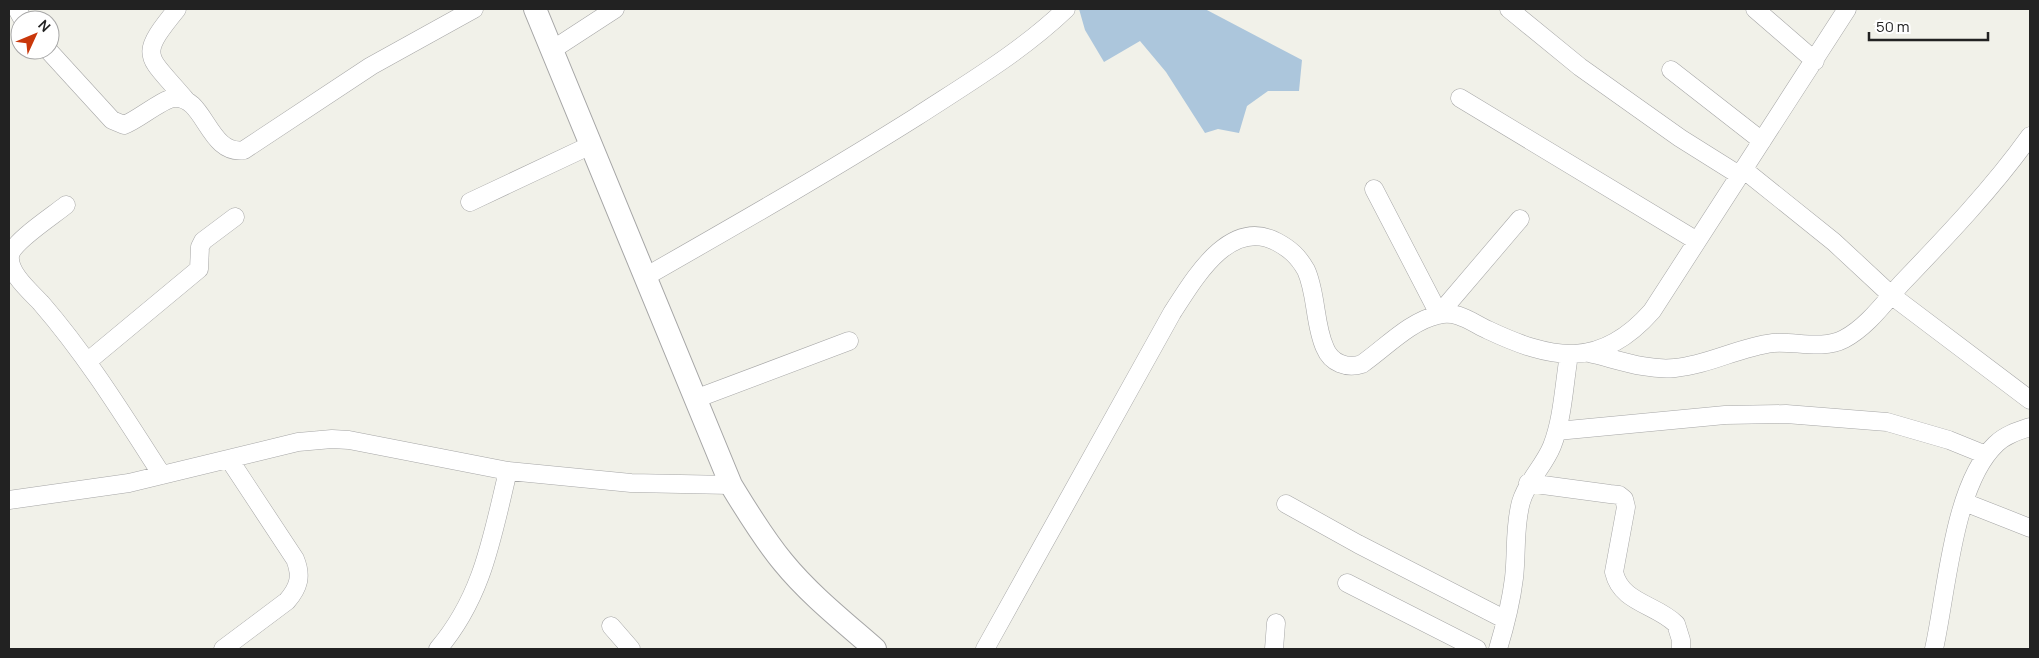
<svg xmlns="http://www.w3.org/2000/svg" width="2039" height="658" font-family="Manrope,sans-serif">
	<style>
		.water { fill: #acc6dc }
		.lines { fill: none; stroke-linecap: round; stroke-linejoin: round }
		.minor-casing { stroke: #a6a6a6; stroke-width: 19 }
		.tertiary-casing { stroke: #a6a6a6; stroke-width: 24 }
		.minor { stroke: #fff; stroke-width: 18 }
		.tertiary { stroke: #fff; stroke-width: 22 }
	</style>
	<rect width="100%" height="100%" fill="#f1f1e9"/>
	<path class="water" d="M1079 9H1205L1302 60 1299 91H1268L1247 106 1239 133 1218 129 1205 133 1166 72 1140 41 1104 62 1085 30Z"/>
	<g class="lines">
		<g class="minor-casing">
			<path id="minor" d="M17 9 23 20
				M177 9C137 58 147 54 185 99
				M1509 9 1580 67 1680 138 1739 175
				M1755 9 1815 61
				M48 50 112 120 124 125C138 120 162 99 174 98 205 95 208 156 244 150L371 66 474 9
				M552 50 615 9
				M1671 70 1762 141
				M1460 98 1697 241
				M1743 169 1834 242 1891 295 2030 400
				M1374 189 1439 314 1520 219
				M470 202 591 145
				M66 205C54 215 12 242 10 256 8 273 31 292 41 303 87 356 124 416 162 475
				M645 277C736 225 827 173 916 117 968 83 1021 52 1066 9
				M1589 353C1616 359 1647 371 1675 368 1709 365 1739 347 1773 343 1795 341 1823 350 1844 339 1867 327 1884 303 1901 284 1946 237 1992 189 2030 136
				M87 362 199 269 200 247 203 241 235 217
				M695 399 849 341
				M1557 431 1725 415 1786 414 1887 422 1949 440 1986 455
				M1528 483 1610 494 1619 495 1624 499 1626 507 1614 572C1621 603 1656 604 1676 624L1681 640V649
				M9 500 129 483 298 442 332 439 349 440 508 471 631 483 731 485
				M1964 502 2030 528
				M1286 504 1358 544 1506 620
				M1347 583 1477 649
				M611 626 631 649
				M223 649 287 601C299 587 302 576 295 559L229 459
				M438 649C483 596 492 537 508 471
				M985 649 1172 313C1193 281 1229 216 1277 242 1290 249 1298 256 1306 270 1317 294 1314 324 1325 348 1331 363 1347 369 1362 364 1385 348 1410 321 1438 315 1457 310 1471 322 1488 330 1552 360 1600 370 1652 311L1847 9
				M1274 649 1276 623
				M1498 649C1505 626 1511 603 1514 578 1517 553 1514 527 1521 502 1527 481 1544 466 1552 446 1563 418 1564 384 1569 355
				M1934 649C1947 591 1953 485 1996 444 2005 435 2018 431 2030 427"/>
		</g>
		<g class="tertiary-casing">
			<path id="tertiary" d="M535 9 731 485C747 511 763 538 783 562 809 594 843 621 875 649"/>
		</g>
		<use href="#minor" class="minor"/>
		<use href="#tertiary" class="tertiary"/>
	</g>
	<rect width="2039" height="658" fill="none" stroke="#222222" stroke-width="20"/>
	<g transform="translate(35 35) rotate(46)"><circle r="24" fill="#ffffff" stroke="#a7a7a7"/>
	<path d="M0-4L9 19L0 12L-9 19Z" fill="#c9370a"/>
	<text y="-8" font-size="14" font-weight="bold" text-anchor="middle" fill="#222222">N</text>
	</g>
	<path d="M1869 32v8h119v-8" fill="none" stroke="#222222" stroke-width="2.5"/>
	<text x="1876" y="32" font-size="15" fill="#222222" stroke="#ffffff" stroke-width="4" paint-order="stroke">50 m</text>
</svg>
